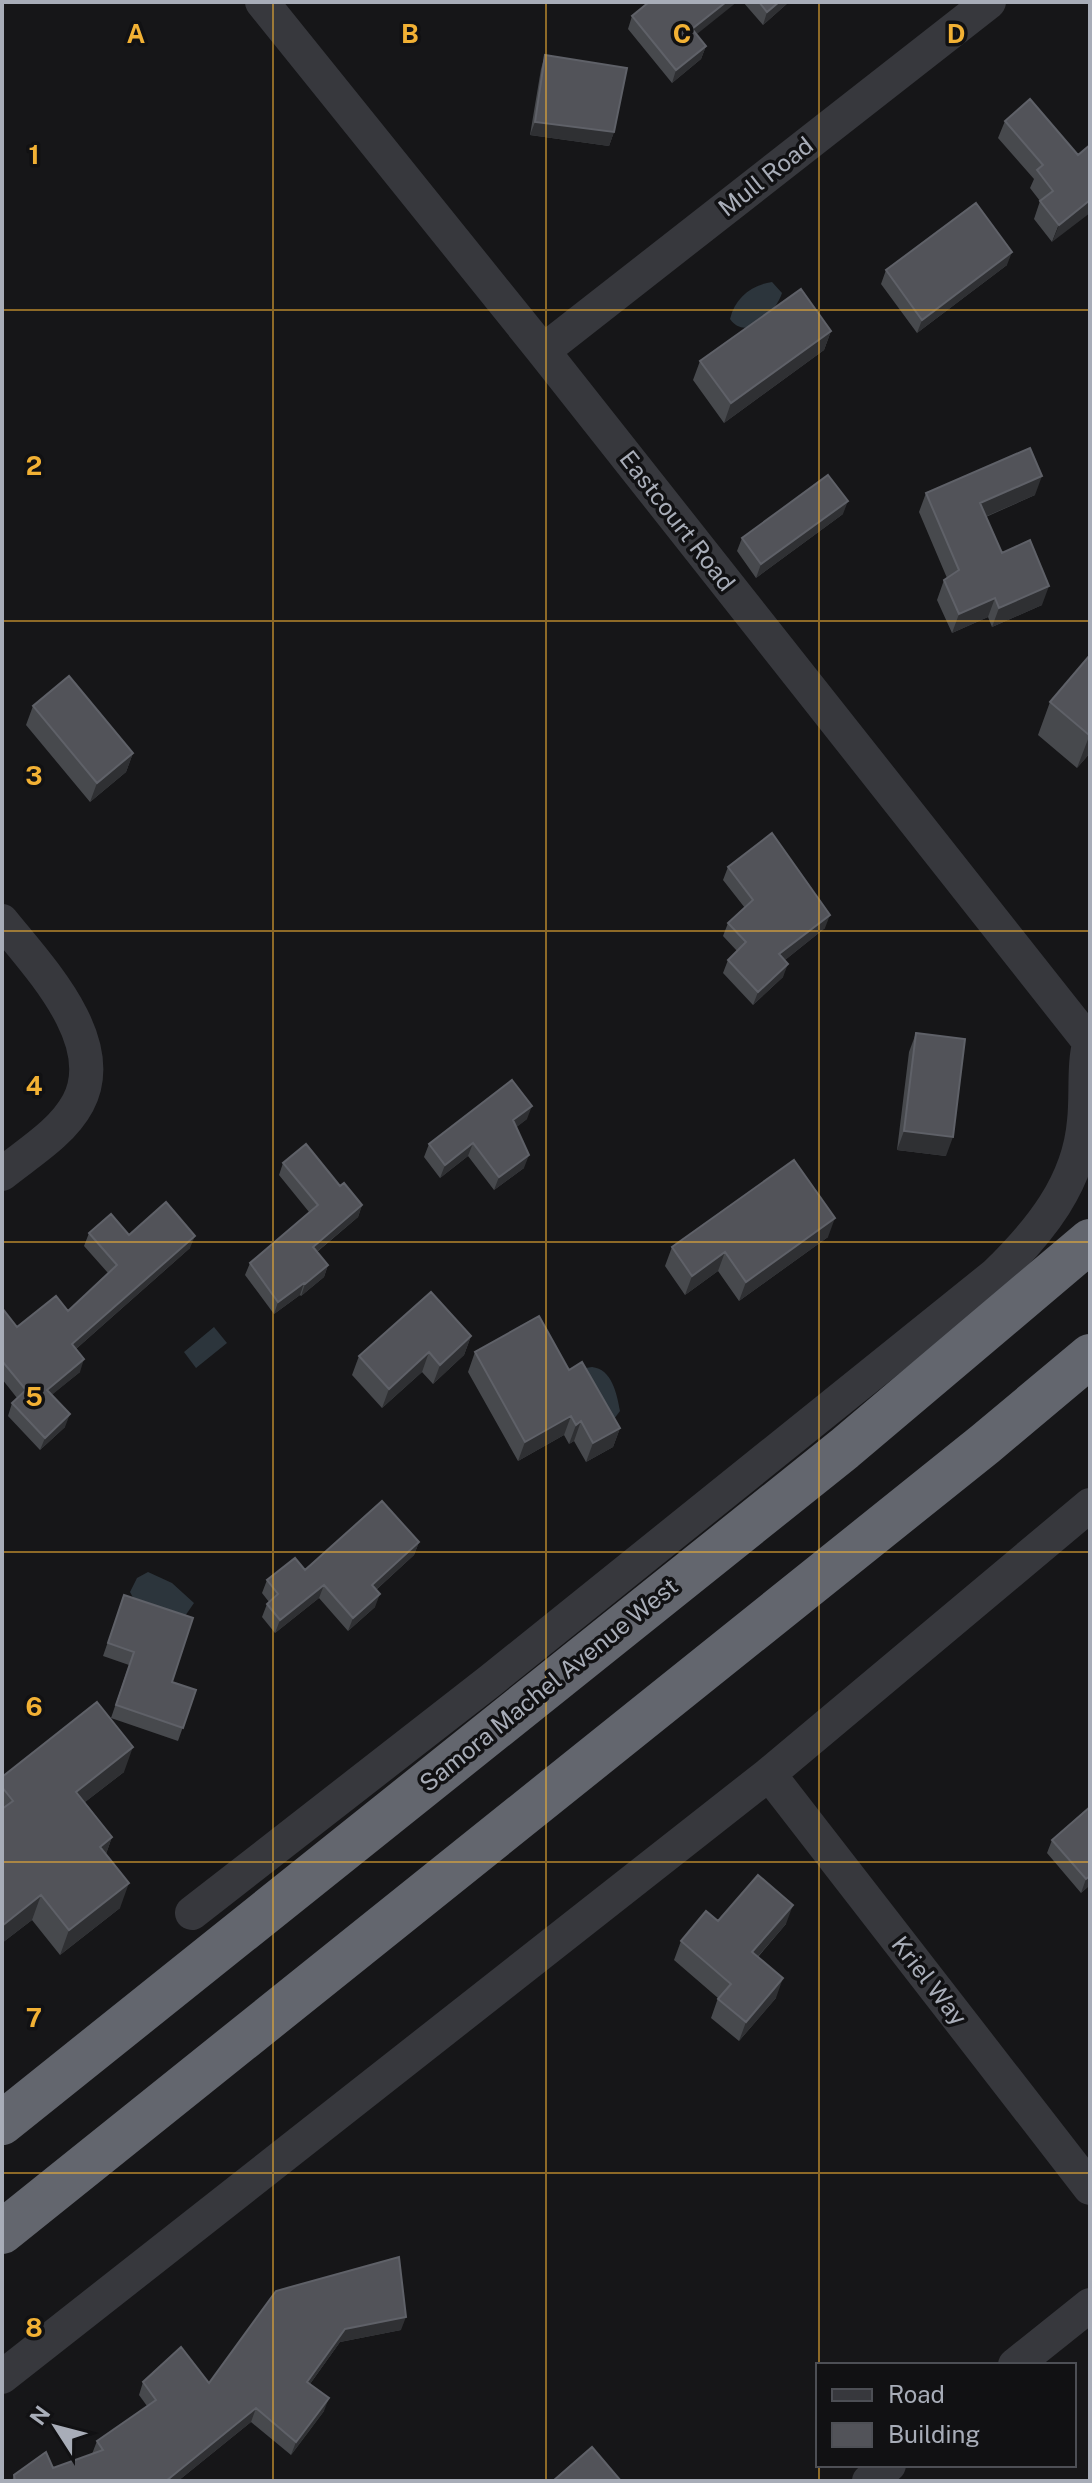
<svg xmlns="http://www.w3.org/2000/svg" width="1092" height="2483" font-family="'Public Sans',sans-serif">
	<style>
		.water { fill: #2c353c }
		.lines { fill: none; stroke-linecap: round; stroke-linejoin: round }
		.minor { stroke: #37383d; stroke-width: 34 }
		.highway { stroke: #63666e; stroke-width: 44 }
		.wall { fill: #47494d }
		.shaded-wall { fill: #2f3033 }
		.building { fill: #525359; stroke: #5f6168; stroke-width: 2 }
		.grid { fill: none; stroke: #f2b134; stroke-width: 2; stroke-opacity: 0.55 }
		.labels { text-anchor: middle; stroke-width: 7; stroke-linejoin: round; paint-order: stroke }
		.street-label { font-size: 24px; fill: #a8adb8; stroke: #111113 }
		.grid-label { font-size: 26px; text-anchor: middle; font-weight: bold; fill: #f2b134; stroke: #111113; stroke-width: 7; stroke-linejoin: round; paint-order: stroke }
	</style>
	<rect width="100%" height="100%" fill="#161618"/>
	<path class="water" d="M772 282 782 293C776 312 747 343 730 319 735 298 751 285 772 282Z
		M214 1327 227 1343 196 1368 184 1352Z
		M592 1367C612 1369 617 1394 620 1411L614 1419 586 1368Z
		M148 1572 172 1583 194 1603 183 1619 137 1605 130 1592 137 1578Z"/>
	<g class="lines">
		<path class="minor" d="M262 2 543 351 1090 1043
			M543 351 989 2
			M2 921C38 966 111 1041 78 1103 62 1133 28 1153 2 1174
			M769 1774 1090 2188
			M192 1913 490 1681 996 1274C1039 1232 1079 1184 1084 1121 1087 1096 1083 1063 1090 1041
			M1015 2365 1090 2305
			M2 2377 769 1774 1090 1505
			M869 2481 889 2465"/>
		<path class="highway" d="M2 2123 844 1449 1090 1241
			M2 2232 985 1444 1090 1356"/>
	</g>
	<path class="wall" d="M743 2H789L763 25Z
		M632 16 697 35 706 46 701 59 672 83 628 29Z
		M545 55 614 132 609 146 530 135 541 69Z
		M1005 121 1078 155 1090 145 1052 242 1034 219 1040 201 1030 188 1034 179 998 138Z
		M1007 265 917 333 881 284 886 270Z
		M831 331 824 350 724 423 693 380 700 361Z
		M926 493 1035 495 986 517 1002 553 1042 605 992 627 988 617 952 633 937 600 944 580 947 578 919 512Z
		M843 514 756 578 737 551 742 538Z
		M1090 655V753L1077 768 1038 735 1050 702Z
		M33 706 133 753 126 772 90 802 26 725Z
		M728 867 825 928 785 960 783 977 753 1005 723 973 728 960 737 951 723 936 728 923 745 908 723 880Z
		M916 1033 946 1156 897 1150 909 1052Z
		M527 1119 516 1127 524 1168 494 1190 468 1156 440 1178 424 1157 429 1144Z
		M283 1163 340 1186 362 1205 358 1217 317 1252 328 1265 324 1277 301 1296 300 1295 274 1314 245 1275 250 1263 309 1212 279 1175Z
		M89 1233 129 1235 190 1248 76 1349 80 1372 51 1395 65 1427 40 1450 8 1416 12 1403 17 1398 2 1379V1308L17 1327 68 1311 108 1273 84 1246Z
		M828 1237 739 1301 718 1271 685 1295 665 1266 672 1247Z
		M471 1336 464 1355 433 1384 422 1372 382 1408 352 1375 359 1356Z
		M475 1352 569 1370 620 1428 613 1447 586 1462 574 1441 569 1444 564 1435 518 1461 468 1372Z
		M419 1542 414 1555 376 1590 375 1607 348 1631 319 1598 275 1633 262 1617 267 1604 269 1602 262 1593 267 1580Z
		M124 1595 172 1682 196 1690 178 1741 111 1718 129 1665 103 1656Z
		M124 1772 85 1802 112 1837 106 1854 120 1908 60 1955 32 1920 2 1943V1777Z
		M1090 1807V1885L1081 1893 1047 1853 1052 1840Z
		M718 1921 786 1924 758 1957 776 1998 739 2041 711 2018 718 1998 674 1960 681 1941Z
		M276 2291 401 2330 340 2342 310 2384 324 2411 291 2455 251 2422 178 2481H12L14 2475 53 2468 92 2454 97 2441 147 2406 139 2395 143 2382 209 2383Z"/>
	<path class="shaded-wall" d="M726 2H737L687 42 692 29Z
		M779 2H789L763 25 767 12Z
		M706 46 701 59 672 83 676 70Z
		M535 122 614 132 609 146 530 135Z
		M1090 200V213L1052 242 1059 225Z
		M1012 252 1007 265 917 333 922 320Z
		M831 331 824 350 724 423 731 403Z
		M1042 476 1035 495 973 522 980 503Z
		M848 501 843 514 756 578 761 564Z
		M1049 586 1042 605 992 627 999 608Z
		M995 598 988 617 952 633 959 614Z
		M1090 734V753L1077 768Z
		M133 753 126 772 90 802 97 783Z
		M830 915 825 928 775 968 779 954Z
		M788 964 783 977 753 1005 758 992Z
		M532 1106 527 1119 508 1134 513 1120Z
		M904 1131 953 1137 946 1156 897 1150Z
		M473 1143 468 1156 440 1178 445 1165Z
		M529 1155 524 1168 494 1190 499 1177Z
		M362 1205 358 1217 308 1259 313 1247Z
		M835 1218 828 1237 739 1301 746 1282Z
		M195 1236 190 1248 68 1356 72 1344Z
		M725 1252 718 1271 685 1295 692 1276Z
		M328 1265 324 1277 301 1296 305 1284Z
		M304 1283 300 1295 274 1314 278 1302Z
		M471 1336 464 1355 433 1384 440 1365Z
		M429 1352 422 1372 382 1408 389 1389Z
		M84 1359 80 1372 42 1403 47 1390Z
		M70 1414 65 1427 40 1450 45 1438Z
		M571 1416 564 1435 518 1461 525 1442Z
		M581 1421 574 1441 569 1444 576 1425Z
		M620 1428 613 1447 586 1462 593 1443Z
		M419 1542 414 1555 367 1598 372 1585Z
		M324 1585 319 1598 275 1633 280 1620Z
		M380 1594 375 1607 348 1631 353 1618Z
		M133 1747 124 1772 67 1816 76 1792Z
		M112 1837 103 1862 100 1847Z
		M1090 1876V1885L1081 1893 1086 1879Z
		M129 1883 120 1908 60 1955 69 1930Z
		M41 1895 32 1920 2 1943V1926Z
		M793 1905 786 1924 745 1971 752 1952Z
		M783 1978 776 1998 739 2041 746 2022Z
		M406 2317 401 2330 340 2342 302 2395 307 2382 345 2329Z
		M329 2398 324 2411 291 2455 296 2442Z
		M256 2408 251 2422 178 2481H166Z"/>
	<path class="building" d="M649 2H726L692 29 706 46 676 70 632 16Z
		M759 2H779L767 12Z
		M545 55 627 68 614 132 535 122Z
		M1030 99 1078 155 1090 145V200L1059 225 1040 201 1053 191 1037 170 1043 165 1005 121Z
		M976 203 1012 252 922 320 886 270Z
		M801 289 831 331 731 403 700 361Z
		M1030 448 1042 476 980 503 1002 553 1030 540 1049 586 999 608 995 598 959 614 944 580 959 570 926 493Z
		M828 475 848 501 761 564 742 538Z
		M1090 655V734L1089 735 1050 702Z
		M69 676 133 753 97 783 33 706Z
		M772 833 830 915 779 954 788 964 758 992 728 960 746 942 728 923 753 900 728 867Z
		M916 1033 965 1039 953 1137 904 1131Z
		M512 1080 532 1106 513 1120 529 1155 499 1177 473 1143 445 1165 429 1144Z
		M306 1144 340 1186 344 1183 362 1205 313 1247 328 1265 305 1284 304 1283 278 1302 250 1263 318 1205 283 1163Z
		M794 1160 835 1218 746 1282 725 1252 692 1276 672 1247Z
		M166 1202 195 1236 72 1344 84 1359 47 1390 70 1414 45 1438 12 1403 26 1390 2 1361V1308L17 1327 56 1296 68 1311 117 1265 89 1233 111 1214 129 1235Z
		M431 1292 471 1336 440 1365 429 1352 389 1389 359 1356Z
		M539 1316 569 1370 582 1362 620 1428 593 1443 581 1421 576 1425 571 1416 525 1442 475 1352Z
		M382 1501 419 1542 372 1585 380 1594 353 1618 324 1585 280 1620 267 1604 278 1594 267 1580 295 1558 305 1570Z
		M124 1595 193 1618 172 1682 196 1690 183 1728 116 1705 134 1652 108 1643Z
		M97 1702 133 1747 76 1792 112 1837 100 1847 129 1883 69 1930 41 1895 2 1926V1809L13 1801 2 1787V1777Z
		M1090 1807V1876L1086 1879 1052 1840Z
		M758 1875 793 1905 752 1952 783 1978 746 2022 718 1999 731 1984 681 1941 706 1911 718 1921Z
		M399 2257 406 2317 345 2329 307 2382 329 2398 296 2442 256 2408 166 2481H15L14 2475 46 2452 53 2468 103 2450 97 2441 156 2400 143 2382 181 2347 209 2383 276 2291Z
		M592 2447 621 2481H553Z"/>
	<path class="grid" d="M273 2V2481M546 2V2481M819 2V2365M2 310H1090M2 621H1090M2 931H1090M2 1242H1090M2 1552H1090M2 1862H1090M2 2173H1090M819 2465V2481"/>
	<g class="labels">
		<g class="street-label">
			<text transform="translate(766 177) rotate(-38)" y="8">Mull Road</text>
			<text transform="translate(677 521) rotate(52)" y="8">Eastcourt Road</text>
			<text transform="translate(549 1685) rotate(-39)" y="8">Samora Machel Avenue West</text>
			<text transform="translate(929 1981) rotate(52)" y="8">Kriel Way</text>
		</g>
	</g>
	<g class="grid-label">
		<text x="136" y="43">A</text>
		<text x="410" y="43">B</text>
		<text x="682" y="43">C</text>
		<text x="956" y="43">D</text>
		<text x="34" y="164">1</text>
		<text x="34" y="475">2</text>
		<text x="34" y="785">3</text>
		<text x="34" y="1095">4</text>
		<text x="34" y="1406">5</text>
		<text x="34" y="1716">6</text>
		<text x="34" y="2027">7</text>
		<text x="34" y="2337">8</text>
	</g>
	<rect width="1092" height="2483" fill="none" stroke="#a8adb8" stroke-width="8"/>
	<rect x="816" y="2363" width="260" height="104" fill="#111113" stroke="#4d4f55" stroke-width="2"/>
	<rect x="832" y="2389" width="40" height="12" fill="#37383d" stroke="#4d4f55" stroke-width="2"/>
	<text x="888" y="2403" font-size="24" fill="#a8adb8">Road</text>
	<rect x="832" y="2423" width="40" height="24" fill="#525359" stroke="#4d4f55" stroke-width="2"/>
	<text x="888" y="2443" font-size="24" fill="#a8adb8">Building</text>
	<g transform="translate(56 2427) rotate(306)" stroke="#111113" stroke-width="6" paint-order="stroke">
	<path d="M0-6L14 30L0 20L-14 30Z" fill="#a8adb8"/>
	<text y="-12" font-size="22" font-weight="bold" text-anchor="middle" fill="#a8adb8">N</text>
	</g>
</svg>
